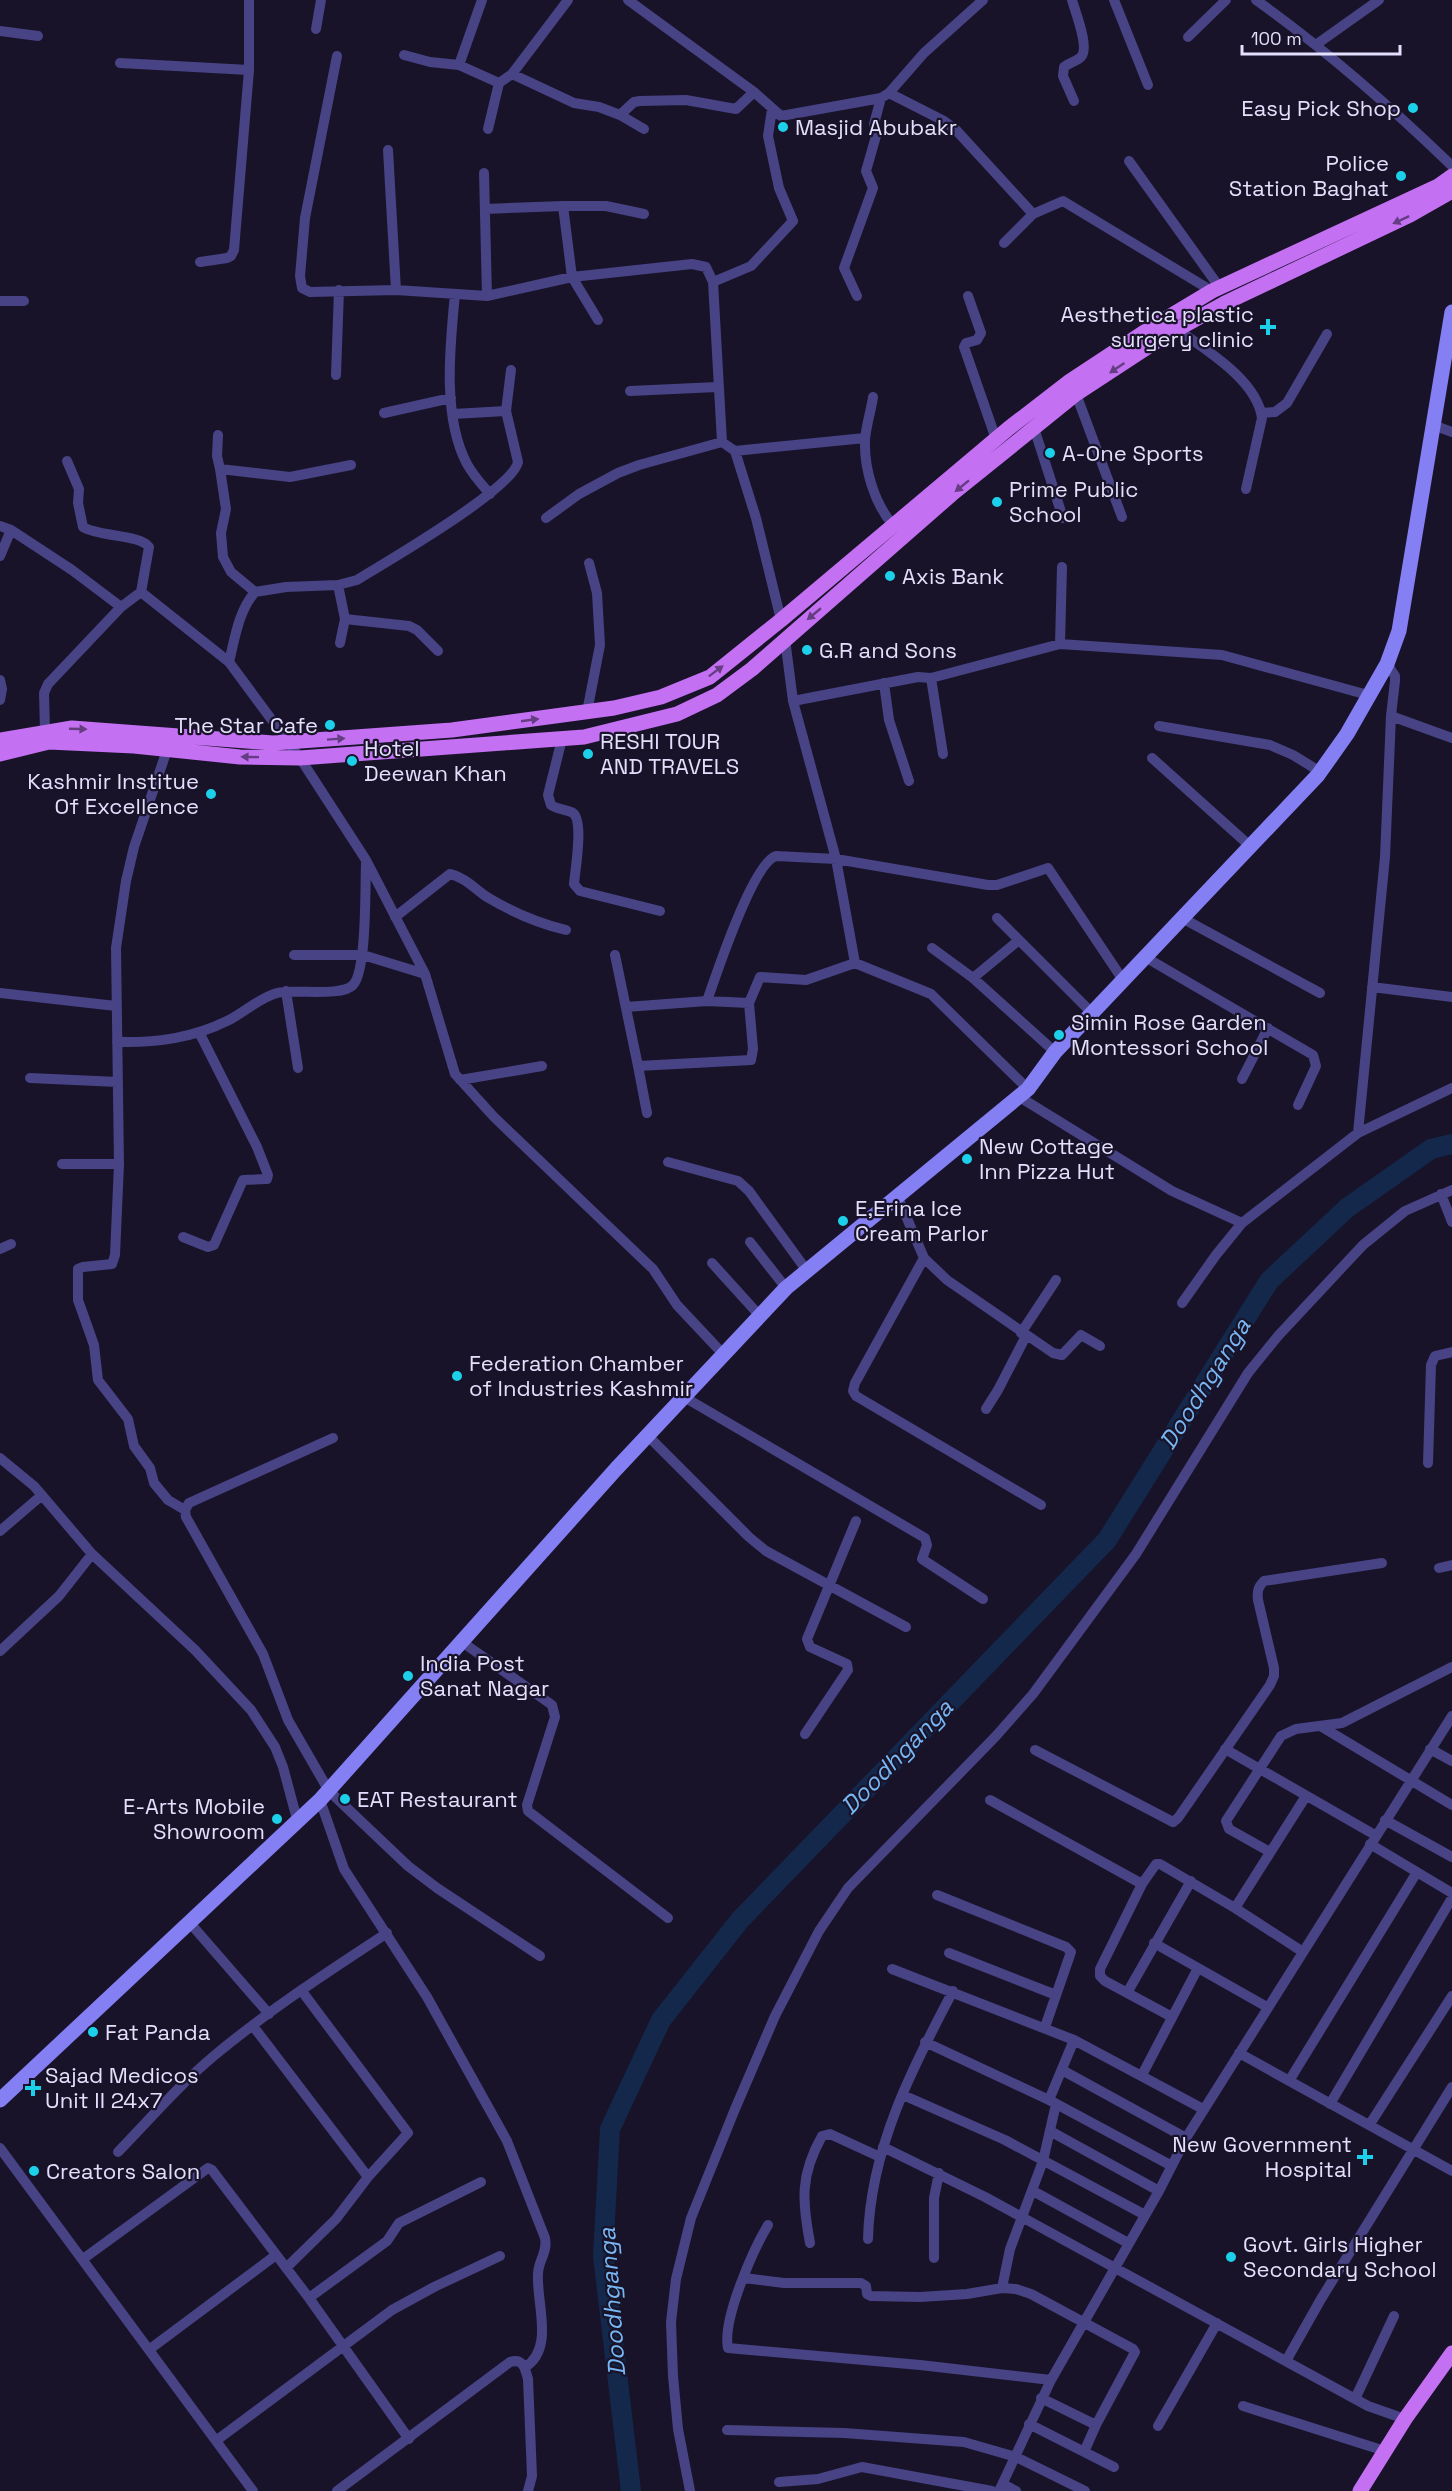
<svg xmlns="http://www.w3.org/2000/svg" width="1452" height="2491" font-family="'Space Grotesk',sans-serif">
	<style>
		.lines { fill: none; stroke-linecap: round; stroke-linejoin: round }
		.river { stroke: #14284c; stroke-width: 20 }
		.street { stroke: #474384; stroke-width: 10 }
		.secondary { stroke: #847ff3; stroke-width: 15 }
		.primary { stroke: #c470f2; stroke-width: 15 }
		.oneway { fill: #653d83 }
		.poi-dot { fill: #1dd0ea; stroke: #181329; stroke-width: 2 }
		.labels { text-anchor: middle; stroke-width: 4.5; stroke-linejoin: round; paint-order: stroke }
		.poi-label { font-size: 22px; fill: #e3dffc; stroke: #181329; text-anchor: start }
		.water-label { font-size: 24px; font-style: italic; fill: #77b6f2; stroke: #181329 }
	</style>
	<rect width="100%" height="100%" fill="#181329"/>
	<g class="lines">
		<path class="river" d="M631 2491 603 2256 610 2129 661 2020 740 1920 1107 1540 1269 1281 1347 1208 1431 1149 1452 1144"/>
		<path class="street" d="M628 0 754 92 781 116 881 98 889 93 924 53 983 0
			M1072 0C1075 11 1090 48 1081 57 1077 61 1069 63 1064 67L1063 76 1074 101
			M1114 0 1148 85
			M1256 0C1326 50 1390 106 1452 166
			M316 29 321 0
			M0 31 38 36
			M1188 37 1226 0
			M1317 44 1379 0
			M404 55 430 62 459 65 499 83 512 74 568 0
			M337 56 305 218 300 276 302 288 310 292 396 290 487 296 572 277 692 264 706 267 713 282 722 442
			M120 63 249 70
			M459 65 482 0
			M512 74 574 103 599 107 620 115 644 129
			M889 93 944 121 956 130 1033 214
			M620 115 634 102 640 101 686 100 736 109 754 92
			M488 129 499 83
			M388 150 396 290
			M1129 161 1220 288
			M484 173 487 296
			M563 206H606L644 214
			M485 209 563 206 572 277 598 320
			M1004 243 1033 214 1063 201 1212 291
			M200 262 227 258 231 256 234 250 249 70V0
			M713 282 751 266 793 221 779 188 768 136 772 109
			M455 294C450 346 442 417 467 464 473 475 482 485 490 494
			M857 296 844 268 873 188 866 171 876 136 874 124 881 98
			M968 296 981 333 977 340 966 343 964 347 996 439
			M0 301H24
			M1177 329C1206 350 1257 380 1262 418L1246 489
			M336 375 339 290
			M630 391 717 387
			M1076 394 1122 517
			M873 397C871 411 866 426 865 440 864 468 874 503 893 525
			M384 413 451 398
			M1261 413 1275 412 1287 403 1327 334
			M453 414 506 411
			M1433 425 1452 432
			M1034 428 1063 518
			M218 435 217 456 220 469
			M67 461 79 489 78 503 83 527C99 537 139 534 149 547L141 592
			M546 518 579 494 618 473 639 465 722 442 735 451
			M0 526 11 530 72 570 121 607
			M0 556 11 530
			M338 585 345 619 340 643
			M255 592 231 572 223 557 221 533 226 509 220 469 290 477 351 465
			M345 619 409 626 417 630 438 651
			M781 620 756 518 735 451 865 438
			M785 639 793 701 836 859 855 963
			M1060 644 1062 567
			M229 662C235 638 238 612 255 592L286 587 338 585 357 580C386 562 513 489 518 462L506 411 511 370
			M931 678 943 754
			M0 680 2 689 0 700
			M884 683 889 720 909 781
			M793 701 918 677 931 678 1060 644 1222 655 1368 695
			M587 712 600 645 597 593 589 563
			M1391 716 1452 738
			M1159 726 1270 745 1293 755 1319 771
			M45 731 44 693 48 684 121 607 141 592 229 662 300 758 366 860 425 974 455 1074 494 1117 653 1269 677 1305 723 1354
			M562 739 548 795 551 805C558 810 567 809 573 813 584 821 575 871 574 884L580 891 660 911
			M167 750 134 847 126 881 116 948 119 1164 115 1255 112 1264 83 1267 78 1269V1300L94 1345 98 1380 128 1419 134 1446 150 1468 154 1483 168 1500 185 1510
			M1152 758 1250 846
			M395 917 450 874C465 877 475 889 487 897 512 912 537 923 566 930
			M997 918 1092 1013
			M1182 918 1320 993
			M932 948 973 978 1055 1052
			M294 955H363L425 974
			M615 955 638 1066
			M1145 957 1313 1055 1316 1066 1298 1105
			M973 978 1019 940
			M1372 987 1452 997
			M286 991 298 1068
			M0 993 116 1006
			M707 1001C716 975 753 863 776 856L836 859 988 885H997L1048 868 1123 980
			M626 1007 707 1001 749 1003
			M117 1042C157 1043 193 1038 229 1020 245 1012 259 998 277 993 294 989 342 997 353 985 367 971 365 886 366 863
			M30 1078 118 1082
			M1242 1079 1268 1028
			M460 1080 542 1066
			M1018 1096 1172 1191 1242 1223 1358 1133 1385 857 1391 716 1395 681V676L1387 664
			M647 1113 638 1066 751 1060 753 1049 749 1003 760 977 806 980 855 963 931 994 1028 1089
			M1358 1133 1452 1088
			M668 1162 738 1181 749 1191 807 1271
			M62 1164H119
			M1441 1194 1452 1222
			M897 1195 924 1258 947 1280 1053 1353 1062 1355 1081 1335 1100 1346
			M183 1237 208 1247 214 1245 243 1180 267 1179 268 1175 257 1147 199 1032
			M750 1242 786 1288
			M0 1249 11 1244
			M924 1258 855 1383 853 1391 856 1396 1041 1505
			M712 1263 759 1315
			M1182 1303 1216 1255 1242 1223
			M1021 1333 1056 1280
			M684 1397 925 1538 927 1545 922 1559 983 1599
			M986 1409 998 1390 1026 1336
			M648 1436 749 1537 766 1551 906 1627
			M333 1438 189 1503 185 1510 186 1517 263 1654 288 1720 329 1791 408 1866 437 1888 540 1956
			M0 1458 34 1486 92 1554 195 1650 251 1710 275 1747 283 1767 298 1823
			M1428 1463 1431 1365 1435 1356 1452 1352
			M0 1531 42 1495
			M1439 1568 1452 1565
			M462 1642 552 1705 555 1717 527 1805 528 1811 668 1918
			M0 1651 59 1596 92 1554
			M1322 1727 1452 1805
			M805 1734 848 1670 847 1664 810 1647 807 1639 856 1521
			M1225 1749 1375 1835
			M1430 1749 1452 1761
			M1035 1750 1173 1822 1178 1818 1270 1685 1274 1676V1668L1258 1600C1257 1591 1258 1587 1264 1581L1382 1563
			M320 1800 344 1869 427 1997 507 2141 545 2238C548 2252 538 2261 538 2274 536 2302 555 2349 525 2367
			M990 1800 1142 1884
			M1385 1820 1452 1857
			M1370 1844 1452 1893
			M1270 1852 1229 1829 1226 1821 1281 1736 1296 1729 1342 1723 1452 1667
			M937 1895 1066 1947 1071 1952 1045 2027
			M1235 1908 1306 1796
			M190 1923 269 2014
			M1154 1943 1267 2007
			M949 1953 1056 1995
			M892 1969 1074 2040 1203 2109
			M1127 1993 1191 1881
			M1172 2017 1105 1981 1100 1976V1969L1142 1884 1156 1864H1160L1235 1908 1303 1952
			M253 2026 368 2177
			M925 2042 1049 2100 1172 2166
			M1239 2053 1452 2171
			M1062 2070 1186 2138
			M1142 2075 1198 1968
			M1289 2081 1417 1872
			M903 2095 1005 2140 1145 2215
			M1049 2100 1074 2040
			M1330 2104 1452 1898
			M1370 2124 1452 1996
			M1050 2131 1159 2191
			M883 2147 985 2197 1368 2406 1405 2419
			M0 2148 253 2491
			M118 2152C150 2119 180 2084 215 2055 269 2010 329 1971 387 1933
			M1033 2191 1128 2243
			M768 2225C753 2250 722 2320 728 2348L920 2365 1051 2380
			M868 2239C870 2150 912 2068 953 1991
			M810 2243C802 2201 800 2175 822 2136L830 2134 880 2157
			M934 2258V2198L939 2173
			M83 2259 208 2168 212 2170 309 2298 409 2439
			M286 2268 336 2219 368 2177 408 2133 301 1990
			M744 2278 784 2283H861L866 2286 867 2294 871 2296 920 2297 967 2294 1002 2288 1016 2289 1031 2294 1133 2349 1135 2352 1096 2425 1041 2398
			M1002 2288 1010 2249 1043 2161 1056 2104
			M309 2298 387 2241 399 2223 481 2182
			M150 2349 276 2255
			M1286 2361 1321 2299 1452 2087
			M1355 2399 1394 2316
			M1243 2406 1385 2451
			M1029 2424 1114 2467
			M1158 2426 1217 2323
			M727 2430 844 2433 964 2442 1016 2457 1085 2491
			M217 2440 392 2310 434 2287 500 2256
			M1084 2452 1096 2425
			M779 2482 818 2479 862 2467 992 2491
			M1003 2484 1016 2491
			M337 2491 510 2362C523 2358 525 2368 528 2379L532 2476 528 2491
			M690 2491 678 2429 673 2376 671 2322 676 2279 691 2218 735 2109 775 2016 819 1931 848 1888 996 1736 1033 1694 1136 1554 1248 1373 1278 1336 1363 1245 1405 1211 1452 1190
			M999 2491 1051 2380 1159 2191 1186 2138 1452 1716"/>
		<path class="secondary" d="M0 2100 320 1800 616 1469 786 1288 1028 1089 1055 1052 1318 775 1347 734 1387 664 1399 631 1452 312"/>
		<path class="primary" d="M0 740 72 728 273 743 452 730 614 708 661 697 710 677 781 620 1009 428 1070 381 1152 327 1212 291 1438 186 1452 176
			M0 754 49 742 134 746 240 757 300 758 584 737 677 714 717 695 752 669 952 494 1076 394 1160 339 1225 303 1410 215 1452 191
			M1360 2491 1405 2419 1452 2353"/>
	</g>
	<defs><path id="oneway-solid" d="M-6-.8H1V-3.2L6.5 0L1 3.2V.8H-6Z" transform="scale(1.5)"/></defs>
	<g class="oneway">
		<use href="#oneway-solid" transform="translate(1401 220) rotate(155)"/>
		<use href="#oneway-solid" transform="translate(1117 368) rotate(146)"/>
		<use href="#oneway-solid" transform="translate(962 486) rotate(141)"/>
		<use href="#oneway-solid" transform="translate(814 614) rotate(140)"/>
		<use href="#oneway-solid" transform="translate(716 671) rotate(-37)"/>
		<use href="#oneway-solid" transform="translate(530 720) rotate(-8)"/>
		<use href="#oneway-solid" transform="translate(78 729) rotate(2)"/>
		<use href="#oneway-solid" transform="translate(336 739) rotate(-4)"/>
		<use href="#oneway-solid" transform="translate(250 757) rotate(-179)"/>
	</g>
	<g class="poi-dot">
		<circle cx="1413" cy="108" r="6"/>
		<circle cx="783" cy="127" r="6"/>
		<circle cx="1401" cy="176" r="6"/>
		<path d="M1265 318h6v6h6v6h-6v6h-6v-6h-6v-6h6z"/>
		<circle cx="1050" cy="453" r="6"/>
		<circle cx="997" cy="502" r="6"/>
		<circle cx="890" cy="576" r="6"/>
		<circle cx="807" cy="650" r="6"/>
		<circle cx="330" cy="725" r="6"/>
		<circle cx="588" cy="754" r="6"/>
		<circle cx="352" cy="761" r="6"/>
		<circle cx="211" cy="794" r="6"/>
		<circle cx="1059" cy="1035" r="6"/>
		<circle cx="967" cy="1159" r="6"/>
		<circle cx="843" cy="1221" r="6"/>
		<circle cx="457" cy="1376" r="6"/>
		<circle cx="408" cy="1676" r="6"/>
		<circle cx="345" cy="1799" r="6"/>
		<circle cx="277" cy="1819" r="6"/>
		<circle cx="93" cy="2032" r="6"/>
		<path d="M30 2079h6v6h6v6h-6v6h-6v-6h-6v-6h6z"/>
		<path d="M1362 2148h6v6h6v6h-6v6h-6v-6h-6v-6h6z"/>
		<circle cx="34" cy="2171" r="6"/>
		<circle cx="1231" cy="2257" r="6"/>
	</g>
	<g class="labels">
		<g class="poi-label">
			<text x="1401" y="116" text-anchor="end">Easy Pick Shop</text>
			<text x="795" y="135">Masjid Abubakr</text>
			<text x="1389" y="171" text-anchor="end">Police<tspan x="1389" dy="25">Station Baghat</tspan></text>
			<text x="1254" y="322" text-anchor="end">Aesthetica plastic<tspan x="1254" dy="25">surgery clinic</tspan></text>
			<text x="1062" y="461">A-One Sports</text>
			<text x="1009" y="497">Prime Public<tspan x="1009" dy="25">School</tspan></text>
			<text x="902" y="584">Axis Bank</text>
			<text x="819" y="658">G.R and Sons</text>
			<text x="318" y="733" text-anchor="end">The Star Cafe</text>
			<text x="600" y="749">RESHI TOUR<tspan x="600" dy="25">AND TRAVELS</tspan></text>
			<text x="364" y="756">Hotel<tspan x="364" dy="25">Deewan Khan</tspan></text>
			<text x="199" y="789" text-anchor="end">Kashmir Institue<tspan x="199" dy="25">Of Excellence</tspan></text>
			<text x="1071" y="1030">Simin Rose Garden<tspan x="1071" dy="25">Montessori School</tspan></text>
			<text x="979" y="1154">New Cottage<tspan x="979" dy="25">Inn Pizza Hut</tspan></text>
			<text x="855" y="1216">E,Erina Ice<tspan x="855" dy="25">Cream Parlor</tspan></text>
			<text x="469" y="1371">Federation Chamber<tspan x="469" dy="25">of Industries Kashmir</tspan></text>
			<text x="420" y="1671">India Post<tspan x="420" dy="25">Sanat Nagar</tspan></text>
			<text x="357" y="1807">EAT Restaurant</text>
			<text x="265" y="1814" text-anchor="end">E-Arts Mobile<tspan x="265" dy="25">Showroom</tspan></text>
			<text x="105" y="2040">Fat Panda</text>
			<text x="45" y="2083">Sajad Medicos<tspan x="45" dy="25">Unit II 24x7</tspan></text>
			<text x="1352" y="2152" text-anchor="end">New Government<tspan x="1352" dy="25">Hospital</tspan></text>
			<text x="46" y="2179">Creators Salon</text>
			<text x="1243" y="2252">Govt. Girls Higher<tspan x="1243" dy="25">Secondary School</tspan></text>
		</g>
		<g class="water-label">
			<text transform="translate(1205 1384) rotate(-58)" y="8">Doodhganga</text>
			<text transform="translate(897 1757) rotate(-46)" y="8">Doodhganga</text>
			<text transform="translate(612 2302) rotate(-94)" y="8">Doodhganga</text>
		</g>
	</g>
	<path d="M1242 45v9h158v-9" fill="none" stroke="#e3dffc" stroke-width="3"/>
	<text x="1251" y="45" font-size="18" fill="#e3dffc" stroke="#181329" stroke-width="4.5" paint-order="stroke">100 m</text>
</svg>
